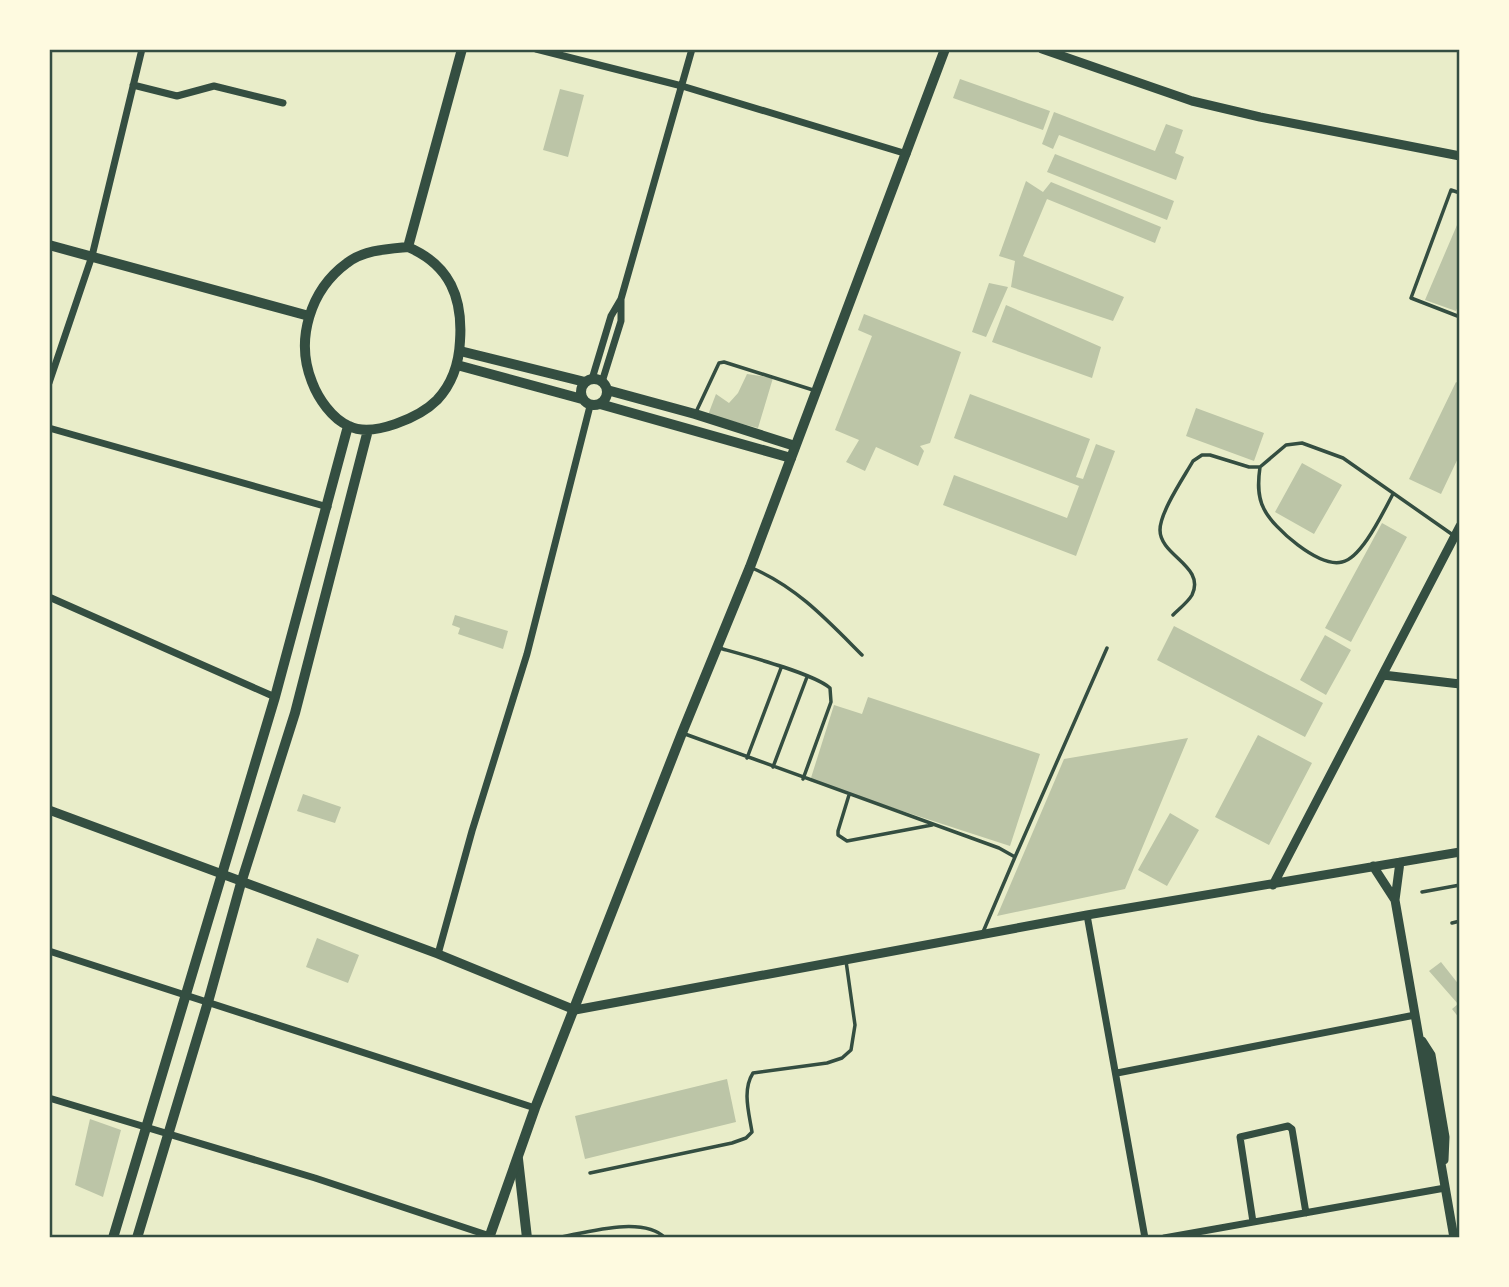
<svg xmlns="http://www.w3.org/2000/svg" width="1509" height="1287" font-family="Cabin,sans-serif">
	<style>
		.building { fill: #bcc5a7 }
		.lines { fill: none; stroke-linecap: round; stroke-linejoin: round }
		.service { stroke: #344e41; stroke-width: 3.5 }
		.minor { stroke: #344e41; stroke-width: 7 }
		.tertiary { stroke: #344e41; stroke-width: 9 }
		.secondary { stroke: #344e41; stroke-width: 10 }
		.primary { stroke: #344e41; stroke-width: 10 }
		.neatline { fill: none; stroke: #344e41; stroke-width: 2.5 }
	</style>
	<rect width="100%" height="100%" fill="#e9edc9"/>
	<path class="building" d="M960 79 1050 111 1043 130 953 98Z
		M560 89 584 95 568 157 543 150Z
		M1054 112 1155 151 1166 124 1183 130 1175 153 1184 157 1176 180 1059 135 1053 149 1042 144Z
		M1055 154 1174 201 1167 220 1047 172Z
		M1026 181 1043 192 1051 182 1161 227 1155 243 1047 199 1023 256 1124 297 1113 321 1011 287 1015 261 999 256Z
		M1460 218V301L1456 311 1425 300Z
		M989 283 1008 287 986 337 972 332Z
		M1006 305 1101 347 1092 378 992 342Z
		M864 314 961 352 930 443 920 446 924 451 918 466 876 447 865 471 846 462 859 440 835 430 872 336 858 330Z
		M747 374 773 378 758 428 708 415 716 394 729 403 738 393Z
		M1456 382 1460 384V454L1441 494 1409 479Z
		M970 394 1090 439 1076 477 1083 479 1096 444 1115 451 1076 556 943 505 954 475 1067 518 1079 486 954 438Z
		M1196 408 1264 433 1254 461 1186 436Z
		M1302 463 1342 485 1314 534 1275 512Z
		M1382 523 1407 537 1351 642 1325 628Z
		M455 615 508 631 503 649 458 634 460 628 452 625Z
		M1174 626 1323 703 1305 737 1157 660Z
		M1325 635 1351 650 1326 695 1300 680Z
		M868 697 1040 754 1010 846 810 781 834 705 862 714Z
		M1258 735 1312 763 1269 845 1215 817Z
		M1188 738 1125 889 997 916 1064 759Z
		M303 794 341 807 335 823 297 811Z
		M1170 813 1199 830 1167 886 1138 870Z
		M317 938 359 955 348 983 306 967Z
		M1441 962 1460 986V1019L1452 1009 1458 1004 1429 971Z
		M727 1079 736 1122 585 1159 575 1116Z
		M90 1119 121 1130 103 1197 75 1185Z"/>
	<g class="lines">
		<path class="service" d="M1460 193 1451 190 1411 298 1460 317
			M696 412 719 363 724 362 813 390
			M1260 467C1258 481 1257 496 1264 509 1273 528 1319 568 1342 562 1362 558 1383 512 1393 494
			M752 568C797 587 828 621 862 655
			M1173 615C1179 609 1188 602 1192 595 1206 566 1160 556 1160 530 1160 512 1184 477 1193 461L1202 455H1210L1249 467H1260L1286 445 1302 443 1343 458 1453 535
			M719 648C744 655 813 673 830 688L831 702 803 779
			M685 734 999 848 1015 857 983 932
			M747 758 781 668
			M773 767 807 677
			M849 795 838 831V835L847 841 932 825
			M1015 857 1107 648
			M1422 892 1460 885
			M1452 923 1460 921
			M1459 959H1460
			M590 1173 732 1143 746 1138 752 1132C749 1113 742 1090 753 1073L827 1063 842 1058 851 1050 855 1025 846 961
			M556 1238C585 1233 643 1215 665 1238"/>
		<path class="minor" d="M536 49 682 86 907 154
			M133 85 177 96 214 86 283 103
			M592 379 611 316 621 299
			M602 382 621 321V299L692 49
			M49 383 92 256 142 49
			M49 428 328 507
			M49 597 275 697
			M1087 915 1145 1238
			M49 951 535 1108
			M438 954 472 831 527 654 590 406
			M1117 1073 1415 1015
			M49 1098 315 1178 490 1236
			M1253 1222 1240 1137 1288 1126 1292 1129 1306 1213
			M1164 1238 1445 1188"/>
		<path class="tertiary" d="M1042 49 1192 101 1260 117 1460 156
			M1383 675 1460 684
			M49 810 438 954 575 1010 1087 915 1460 852
			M1400 862 1395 900 1454 1238
			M1373 866 1395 900
			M1273 885 1460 526
			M1422 1041 1431 1055 1445 1137 1444 1160"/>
		<path class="secondary" d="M49 245 309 316
			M460 351 585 382
			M457 365 582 399
			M581 392a13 13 0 1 1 26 0a13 13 0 1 1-26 0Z
			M607 390 695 414 795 446
			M600 404 791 458
			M518 1159 527 1238"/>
		<path class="primary" d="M408 247C450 265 463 298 460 341 459 363 452 384 437 400 420 417 373 438 349 426 332 419 318 398 312 382 295 340 310 290 347 263 364 250 387 249 408 247Z
			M408 247 462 49
			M113 1238 275 697 348 426
			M137 1238 208 1002 241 883 295 713 368 430
			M489 1238 535 1108 682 733 750 567 945 49"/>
	</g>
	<rect width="1509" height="1287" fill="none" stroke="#fefae0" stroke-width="102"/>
	<rect x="51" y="51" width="1407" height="1185" class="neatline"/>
</svg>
